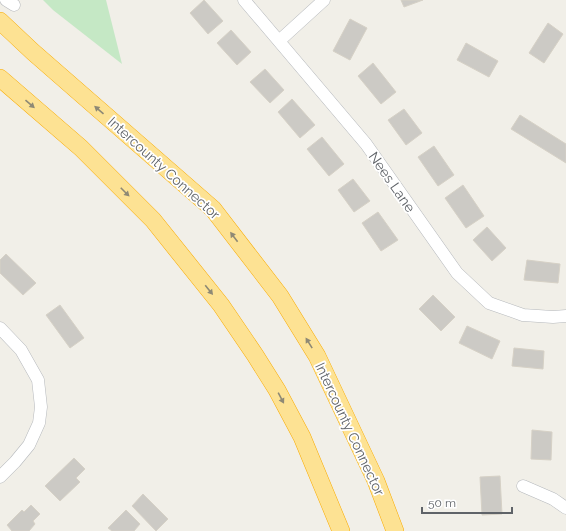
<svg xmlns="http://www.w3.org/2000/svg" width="566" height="531" font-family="Raleway,sans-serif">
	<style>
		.green { fill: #c5e8c5 }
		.building { fill: #cccac5; stroke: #d6d1c6 }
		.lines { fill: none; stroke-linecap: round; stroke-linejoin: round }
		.minor-casing { stroke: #b5b8bc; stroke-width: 13 }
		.highway-casing { stroke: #f9ab00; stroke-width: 18 }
		.minor { stroke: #fff; stroke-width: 12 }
		.highway { stroke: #fde293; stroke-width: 17 }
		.oneway { fill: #8e8975 }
		.labels { text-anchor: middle; stroke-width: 3.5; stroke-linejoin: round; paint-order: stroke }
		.street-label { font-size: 14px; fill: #5f6368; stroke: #fff }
	</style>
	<rect width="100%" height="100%" fill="#f1efe8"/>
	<path class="green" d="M43 0H106L122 64 53 10Z"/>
	<path class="building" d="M204 0 223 21 208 34 190 13Z
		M401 0H423L404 7Z
		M350 19 367 28 350 60 333 51Z
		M548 23 563 34 544 63 529 53Z
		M231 30 251 52 237 65 217 43Z
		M466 43 498 61 489 77 457 60Z
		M373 63 396 92 381 104 358 76Z
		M265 69 284 90 270 103 250 82Z
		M292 99 315 125 300 138 278 112Z
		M404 109 422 133 406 145 388 120Z
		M520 115 566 144V163L511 129Z
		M322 137 344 164 329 176 307 149Z
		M434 146 454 175 438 186 418 157Z
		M353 179 370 201 354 212 338 190Z
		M463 185 484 216 466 228 445 198Z
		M378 212 398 240 381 251 362 223Z
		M487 227 506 248 492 261 473 240Z
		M6 254 36 283 23 295 0 273V260Z
		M527 260 560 264 558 283 524 280Z
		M433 295 455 317 441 331 419 309Z
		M60 305 84 338 70 348 46 315Z
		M467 326 500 341 492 359 459 343Z
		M514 348 544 351 543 369 512 366Z
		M532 430 552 432 551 460 531 459Z
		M74 458 85 469 76 478 80 482 60 501 45 486Z
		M500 476 502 514 482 515 480 477Z
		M143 494 168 519 156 531 132 506Z
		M31 505 40 514 33 521 35 524 29 531H12L7 525 22 510 24 512Z
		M126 510 140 524 134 531H112L108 528Z"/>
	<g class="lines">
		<g class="minor-casing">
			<path id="minor" d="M6 0 14 5
				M244 0 366 144 457 273 489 303 523 315 553 317 566 316
				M279 41 324 0
				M0 328 21 350 38 380 41 407 39 423 29 445 15 462 0 477
				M523 486 553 499 566 508"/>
		</g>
		<g class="highway-casing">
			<path id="highway" d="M0 21 33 52 213 209 280 296 317 356 376 481 395 531
				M0 78 81 148 153 220 221 305 255 355 277 390 302 437 341 531"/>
		</g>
		<use href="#minor" class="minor"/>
		<use href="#highway" class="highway"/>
	</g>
	<defs><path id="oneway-solid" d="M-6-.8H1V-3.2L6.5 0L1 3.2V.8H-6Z"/></defs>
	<g class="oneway">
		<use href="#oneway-solid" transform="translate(30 104) rotate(41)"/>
		<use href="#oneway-solid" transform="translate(99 110) rotate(-139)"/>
		<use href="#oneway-solid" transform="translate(125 192) rotate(45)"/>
		<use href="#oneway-solid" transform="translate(234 237) rotate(-127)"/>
		<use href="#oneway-solid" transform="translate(209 290) rotate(51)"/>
		<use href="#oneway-solid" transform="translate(309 343) rotate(-122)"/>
		<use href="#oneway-solid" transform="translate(281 398) rotate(62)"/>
	</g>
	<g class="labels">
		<g class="street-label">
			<text transform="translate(164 168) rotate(42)" y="5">Intercounty Connector</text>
			<text transform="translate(392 182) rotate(55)" y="5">Nees Lane</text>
			<text transform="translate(350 429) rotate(65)" y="5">Intercounty Connector</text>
		</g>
	</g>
	<path d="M422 507v6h90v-6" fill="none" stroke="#5f6368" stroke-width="2"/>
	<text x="428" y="507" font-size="12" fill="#5f6368" stroke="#ffffff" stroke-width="3" paint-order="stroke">50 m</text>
</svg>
